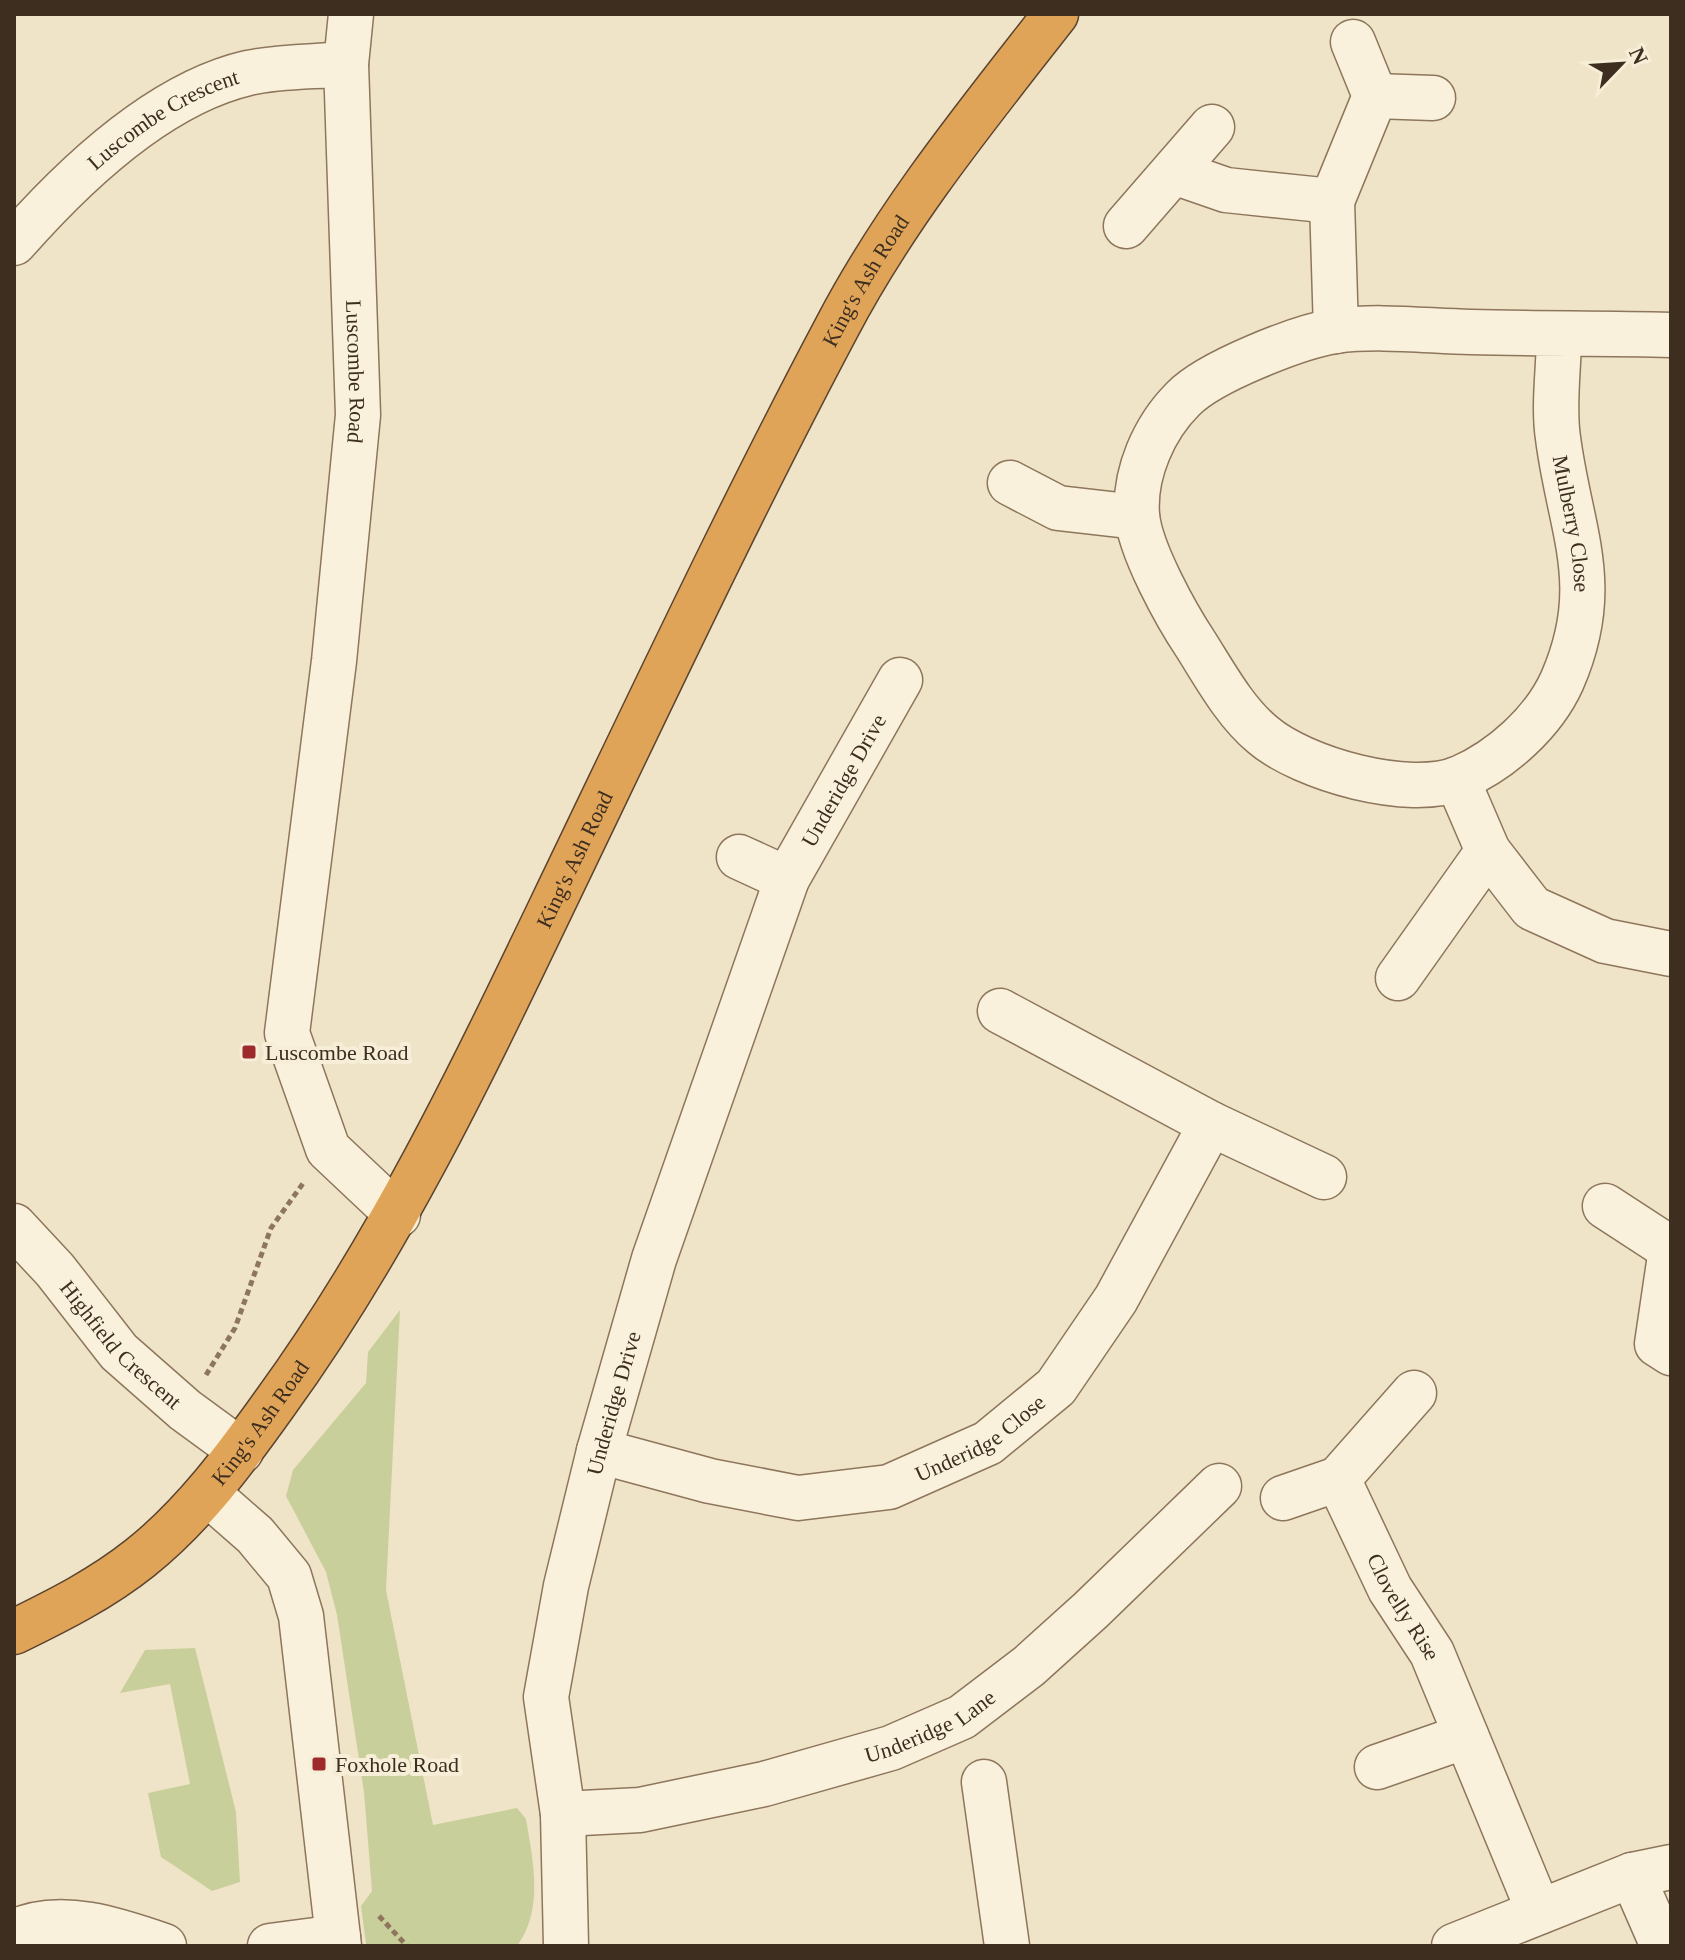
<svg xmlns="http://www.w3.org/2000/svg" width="1685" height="1960" font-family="Georgia,serif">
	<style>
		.green { fill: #c9cf9b }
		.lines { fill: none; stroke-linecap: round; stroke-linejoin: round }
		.minor-casing { stroke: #8d765c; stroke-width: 47 }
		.highway-casing { stroke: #5b4430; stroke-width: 47 }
		.path { stroke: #8d765c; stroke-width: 5; stroke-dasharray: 6 4; stroke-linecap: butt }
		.minor { stroke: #faf1dc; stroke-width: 44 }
		.highway { stroke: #e0a458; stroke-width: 44 }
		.poi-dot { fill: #9e2a2b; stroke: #f7eed8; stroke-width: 3 }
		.labels { text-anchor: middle; stroke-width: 8; stroke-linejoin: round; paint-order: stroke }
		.street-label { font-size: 22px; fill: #3d2e20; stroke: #f7eed8 }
		.poi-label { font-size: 22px; fill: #3d2e20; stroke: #f7eed8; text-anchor: start }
	</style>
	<rect width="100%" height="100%" fill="#f0e4c8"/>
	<path class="green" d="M400 1310 386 1590 433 1825 517 1808 526 1819C533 1860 544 1910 517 1946L366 1944 361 1906 372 1891 364 1792 337 1615 326 1572 286 1496 293 1470 366 1383 368 1352Z
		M195 1648 236 1812 240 1882 212 1891 161 1857 148 1793 190 1784 170 1684 120 1693 145 1650Z"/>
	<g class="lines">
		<g class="minor-casing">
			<g id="minor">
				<path id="s1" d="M351 14 346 64 358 415 334 661 287 1033 328 1149 398 1215"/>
				<path d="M1375 96 1433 98"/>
				<path d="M1174 172 1226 190 1332 201 1336 331"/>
				<path d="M1332 201 1375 96 1353 42"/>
				<path d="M1126 226 1212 127"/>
				<path id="s2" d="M14 243C73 176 158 94 248 73 279 66 314 67 346 64"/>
				<path id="s3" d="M1559 335C1559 368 1553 405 1558 438 1570 531 1604 585 1562 681 1543 723 1501 760 1460 778 1409 799 1303 769 1263 735 1235 712 1215 675 1196 645 1176 615 1140 550 1137 515 1134 473 1154 428 1183 399 1209 372 1298 337 1335 331 1379 325 1427 331 1471 332 1538 334 1604 333 1671 335"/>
				<path d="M1010 483 1058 508 1137 517"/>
				<path d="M1457 779 1488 851 1532 908 1605 941 1671 954"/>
				<path d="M739 857 787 879"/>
				<path d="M1398 978 1488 851"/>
				<path d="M1211 1124 1324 1177"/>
				<path d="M1605 1206 1671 1249"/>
				<path id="s4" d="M14 1226 55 1270 119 1352 185 1410 241 1451"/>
				<path d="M1671 1249 1657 1344 1671 1353"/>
				<path id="s5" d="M599 1451 710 1481 798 1498 889 1487 988 1443 1056 1387 1116 1299 1211 1124 1000 1011"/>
				<path d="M1338 1479 1414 1393"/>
				<path d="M207 1493 255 1535 289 1576 301 1616 339 1946"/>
				<path id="s6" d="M1283 1498 1338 1479 1390 1589 1432 1653 1539 1912"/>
				<path d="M1377 1767 1466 1736"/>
				<path d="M984 1782 1007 1946"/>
				<path id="s7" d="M563 1814 640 1810 764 1784 891 1748 962 1717 1029 1666 1091 1610 1219 1486"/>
				<path d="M1632 1875 1663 1946"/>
				<path d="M14 1932C60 1910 118 1930 164 1946"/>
				<path d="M270 1946 338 1937"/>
				<path id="s8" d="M566 1946 563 1814 546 1697 566 1586 599 1451 654 1259 787 879 900 680"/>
				<path d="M1454 1946 1632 1875 1671 1867"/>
			</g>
		</g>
		<g class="highway-casing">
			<g id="highway">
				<path id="s9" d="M14 1632C59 1610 101 1589 140 1558 194 1515 235 1459 275 1403 395 1238 480 1055 568 872 656 689 742 506 837 327 896 214 978 114 1056 14"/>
			</g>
		</g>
		<path class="path" d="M206 1375 235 1328 271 1228 304 1182
			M379 1916 407 1946"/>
		<use href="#minor" class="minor"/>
		<use href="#highway" class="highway"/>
	</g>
	<g class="poi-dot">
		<rect x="241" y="1044" width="16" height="16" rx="4"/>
		<rect x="311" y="1756" width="16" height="16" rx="4"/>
	</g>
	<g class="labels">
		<g class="street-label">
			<text dy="8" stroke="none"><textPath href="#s2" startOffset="196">Luscombe Crescent</textPath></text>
			<text dy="8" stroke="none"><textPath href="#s9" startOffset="1622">King's Ash Road</textPath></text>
			<text dy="8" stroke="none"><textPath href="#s1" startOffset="358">Luscombe Road</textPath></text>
			<text dy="8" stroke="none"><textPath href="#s3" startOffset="190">Mulberry Close</textPath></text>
			<text dy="8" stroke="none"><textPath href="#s8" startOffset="1218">Underidge Drive</textPath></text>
			<text dy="8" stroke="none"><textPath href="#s9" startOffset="974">King's Ash Road</textPath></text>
			<text dy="8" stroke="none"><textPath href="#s4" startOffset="160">Highfield Crescent</textPath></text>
			<text dy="8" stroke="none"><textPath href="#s8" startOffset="552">Underidge Drive</textPath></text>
			<text dy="8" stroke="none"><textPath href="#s9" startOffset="328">King's Ash Road</textPath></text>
			<text dy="8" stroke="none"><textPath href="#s5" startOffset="400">Underidge Close</textPath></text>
			<text dy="8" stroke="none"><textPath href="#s6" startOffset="202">Clovelly Rise</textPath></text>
			<text dy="8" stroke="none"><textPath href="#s7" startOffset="380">Underidge Lane</textPath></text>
		</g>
		<g class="poi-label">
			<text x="265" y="1060">Luscombe Road</text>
			<text x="335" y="1772">Foxhole Road</text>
		</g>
	</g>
	<rect width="1685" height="1960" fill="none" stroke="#3d2e20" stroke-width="32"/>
	<g transform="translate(1621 64) rotate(65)" stroke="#f7eed8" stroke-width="6" paint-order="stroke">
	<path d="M0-6L14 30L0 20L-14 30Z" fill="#3d2e20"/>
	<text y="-12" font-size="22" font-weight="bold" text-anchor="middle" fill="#3d2e20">N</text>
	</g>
</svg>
